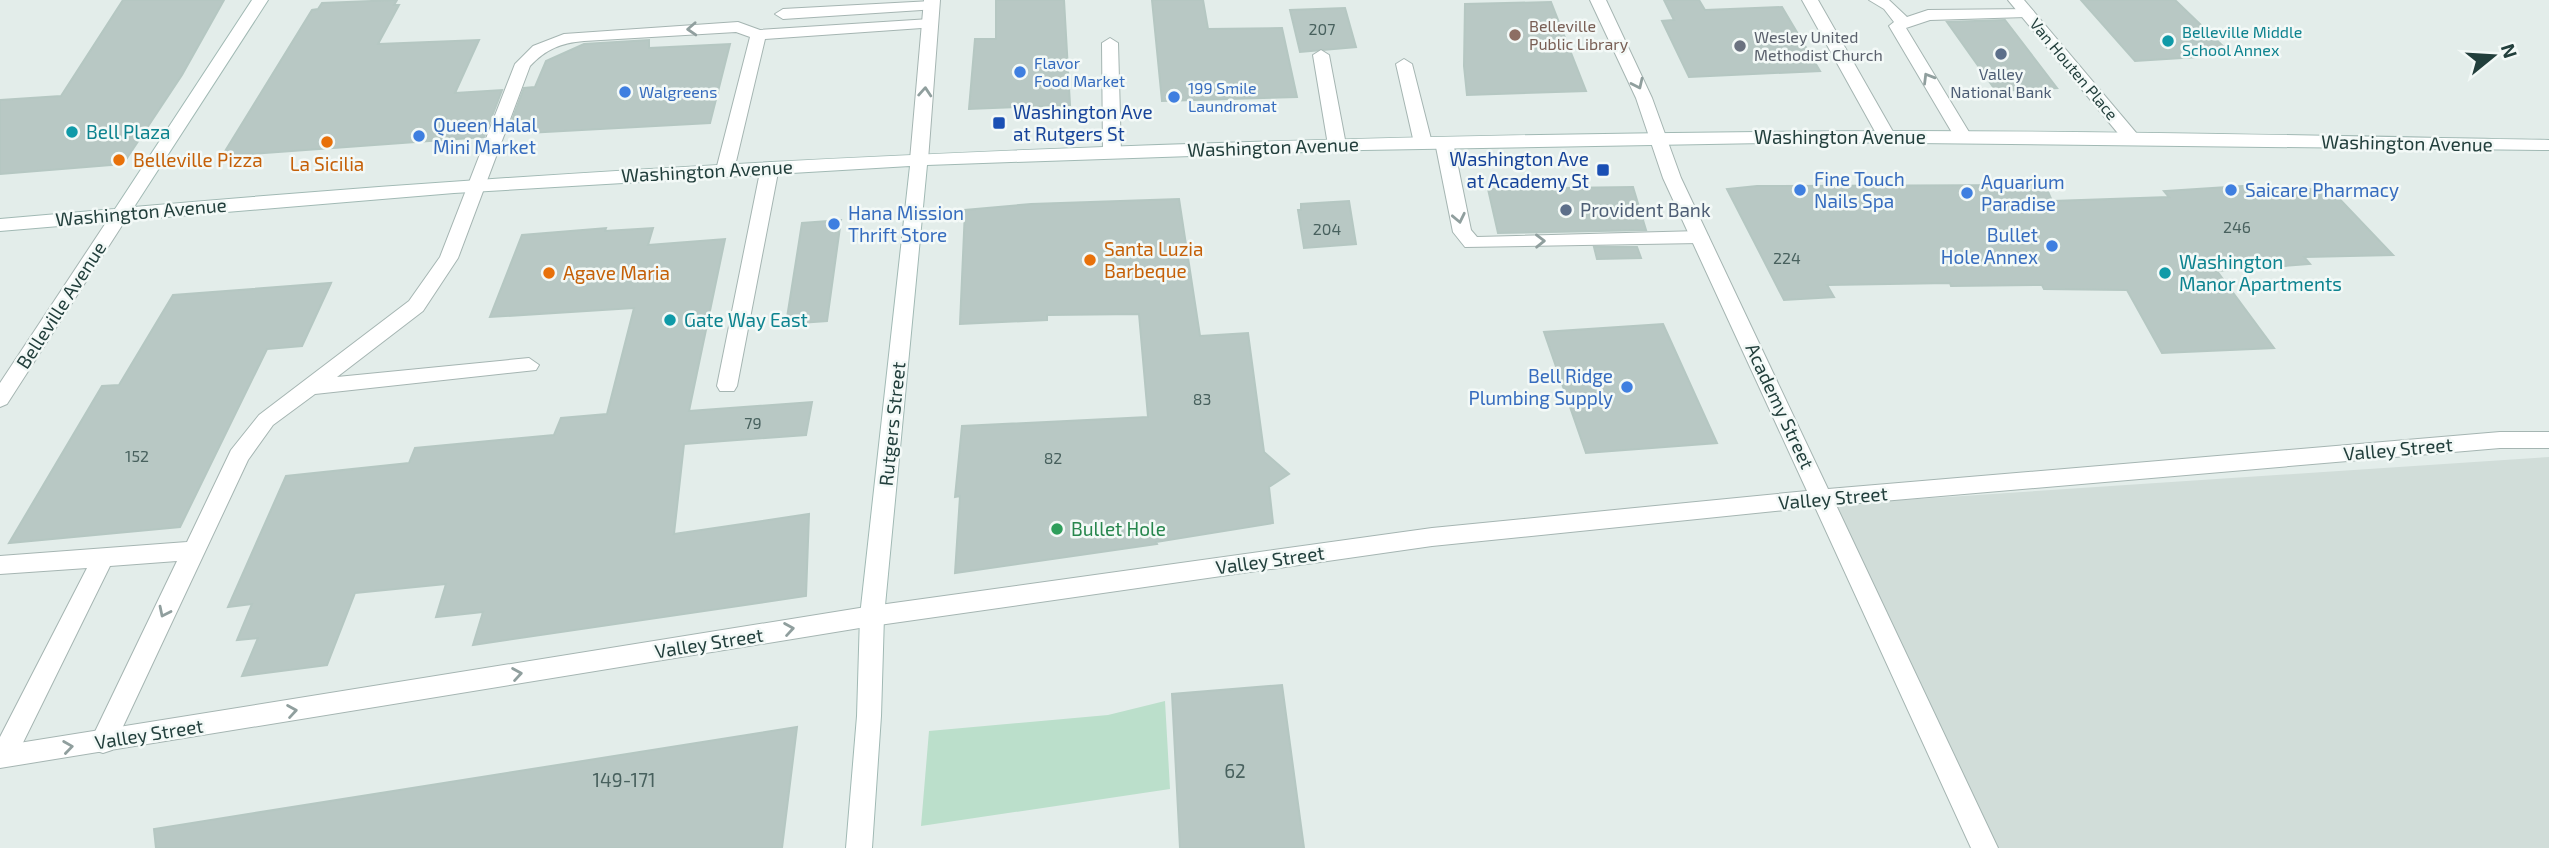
<svg xmlns="http://www.w3.org/2000/svg" width="2549" height="848" font-family="'Exo 2',sans-serif">
	<style>
		.built { fill: #d1ddd9 }
		.green { fill: #bbdfcb }
		.building { fill: #b8c8c4; stroke: #b5c7c2; stroke-width: 2 }
		.lines { fill: none; stroke-linecap: round; stroke-linejoin: round }
		.lane-casing { stroke: #a5b5b2; stroke-width: 2 }
		.street-casing { stroke: #a5b5b2; stroke-width: 2 }
		.secondary-casing { stroke: #a1b9b4; stroke-width: 2 }
		.lane { fill: #fff; fill-rule: evenodd }
		.street { fill: #fff; fill-rule: evenodd }
		.secondary { fill: #fff; fill-rule: evenodd }
		.oneway { stroke: #909f9e }
		.education-dot { fill: #8d6e63; stroke: #f3f9f7; stroke-width: 2.5 }
		.culture-dot { fill: #0f9aa8; stroke: #f3f9f7; stroke-width: 2.5 }
		.worship-dot { fill: #6b7280; stroke: #f3f9f7; stroke-width: 2.5 }
		.service-dot { fill: #5c6f8a; stroke: #f3f9f7; stroke-width: 2.5 }
		.shop-dot { fill: #3f7fe0; stroke: #f3f9f7; stroke-width: 2.5 }
		.transit-dot { fill: #1a4fb4; stroke: #f3f9f7; stroke-width: 2.5 }
		.food-dot { fill: #e8710a; stroke: #f3f9f7; stroke-width: 2.5 }
		.leisure-dot { fill: #2e9e5b; stroke: #f3f9f7; stroke-width: 2.5 }
		.labels { text-anchor: middle; stroke-width: 5; stroke-linejoin: round; paint-order: stroke }
		.far-education-label { font-size: 16px; fill: #785e54; stroke: #f3f9f7; text-anchor: start }
		.number-label { font-size: 16px; fill: #48615e }
		.far-culture-label { font-size: 16px; fill: #0d838f; stroke: #f3f9f7; text-anchor: start }
		.far-worship-label { font-size: 16px; fill: #5b616d; stroke: #f3f9f7; text-anchor: start }
		.far-shop-label { font-size: 16px; fill: #366cbe; stroke: #f3f9f7; text-anchor: start }
		.far-street-label { font-size: 16px; fill: #223f3c; stroke: #f3f9f7 }
		.far-service-label { font-size: 16px; fill: #4e5e75; stroke: #f3f9f7 }
		.transit-label { font-size: 19px; fill: #164399; stroke: #f3f9f7; text-anchor: start }
		.shop-label { font-size: 19px; fill: #366cbe; stroke: #f3f9f7; text-anchor: start }
		.culture-label { font-size: 19px; fill: #0d838f; stroke: #f3f9f7; text-anchor: start }
		.street-label { font-size: 19px; fill: #223f3c; stroke: #f3f9f7 }
		.food-label { font-size: 19px; fill: #c56008; stroke: #f3f9f7; text-anchor: start }
		.service-label { font-size: 19px; fill: #4e5e75; stroke: #f3f9f7; text-anchor: start }
		.leisure-label { font-size: 19px; fill: #27864d; stroke: #f3f9f7; text-anchor: start }
		.near-number-label { font-size: 19px; fill: #48615e }
	</style>
	<rect width="100%" height="100%" fill="#e3edea"/>
	<path class="built" d="M2549 457V848H1984L1827 505Z"/>
	<path class="green" d="M1165 701 1170 789 921 826 929 731 1108 715Z"/>
	<path class="building" d="M123 0H224L182 75 123 164 0 174V100L61 96Z
		M397 0 394 5H399L378 44 479 40 455 93 502 90 484 137 222 156 312 10 318 9 322 3Z
		M996 0H1064L1070 105 969 109 975 39H996Z
		M1152 0H1203L1208 29 1282 28 1297 97 1162 101Z
		M1664 0H1699L1705 10 1782 7 1820 71 1689 77 1662 21 1674 20Z
		M2081 0H2175L2232 55 2135 61Z
		M1551 2 1586 91 1467 95 1464 66 1465 4Z
		M1345 8 1356 47 1300 52 1290 10Z
		M2005 20 2057 88 1996 91 1947 22Z
		M649 40V48L730 44 710 123 527 133 512 120 524 88 535 87 546 61 584 44Z
		M2045 185 2052 201 2169 197 2164 191 2243 186 2331 190 2393 255 2304 257 2310 264 2217 271 2274 348 2162 353 2127 290 2044 289 2042 285 1951 286 1950 283 1827 285 1834 297 1784 300 1727 189 1757 186Z
		M1633 187 1646 230 1498 233 1488 189Z
		M1179 199 1200 336 1248 333 1264 452 1289 474 1269 487 1273 523 1156 542 1157 544 955 573 960 496 955 497 962 426 1148 417 1139 314 1047 315V320L960 324 965 210 1031 204Z
		M1349 201 1356 244 1304 248 1298 210H1301V204Z
		M841 220 827 321 786 324 802 223Z
		M606 228 605 231 653 228 648 245 725 239 689 411 812 402 806 435 684 444 674 534 809 514 806 596 473 645 483 612 436 617 446 584 355 593 327 665 242 676 258 638 237 640 252 604 228 607 286 476 409 463 415 448 554 435 561 418 607 414 634 308 490 317 522 235Z
		M1594 247H1637L1641 258 1597 259Z
		M331 283 302 346 267 349 180 527 9 543 102 386 119 385 173 295Z
		M1663 324 1717 443 1586 453 1544 332Z
		M1282 685 1304 848H1180L1172 694Z
		M797 727 782 848H156L154 829Z"/>
	<g class="lines">
		<g class="lane-casing">
			<path id="lane" d="M1802 0H1818L1896 137 1893 141H1881L1878 137Z
				M1869 0H1889L1907 17 1928 10 2031 9 2034 12 2026 17 1930 20 1906 28 1972 137 1969 141H1957L1889 26 1894 22 1884 9Z
				M932 1 937 3V9L783 19 775 14 783 9Z
				M930 19 936 21V27L765 39 734 170 725 175 716 170 750 37 736 32 584 41C561 43 546 49 530 66L458 258 423 311 337 377 529 358 539 365 536 370 315 394 273 425 248 460 112 750 103 753 94 750 90 742 177 561 110 566 12 765 0 767V737L87 568 0 574V556L187 542 231 450 259 415 409 301 440 257 515 64 533 46 564 34 738 22 760 30Z
				M1110 38 1118 43 1121 153 1112 158 1103 153 1102 43Z
				M1321 50 1329 55 1346 145 1337 150 1328 145 1313 55Z
				M1404 59 1412 64 1432 143 1423 148 1414 143 1396 64Z
				M1444 137 1453 142 1471 230 1477 237 1700 231 1709 237 1700 243 1465 247 1453 232 1435 142Z
				M770 162 779 167 737 386 734 391H720L717 386 761 167Z"/>
		</g>
		<g class="street-casing">
			<path id="street" d="M924 0H940L928 160 919 165 910 160Z
				M1590 0H1606L1652 98 1681 178 1828 489 2500 432H2549V448H2500L1836 505 1998 848H1971L1815 507 1432 546 872 626 0 768V746L872 606 1432 528 1807 491 1663 178 1636 98Z
				M2008 0H2024L2138 135 2141 139 2138 143H2126Z
				M121 207 130 213 7 404 0 407V383L115 209Z"/>
		</g>
		<g class="secondary-casing">
			<path id="secondary" d="M252 0H268L134 207C723 155 1314 133 1905 131 2120 131 2334 136 2549 140V150L1818 142 1363 150 927 165 884 616 881 716 872 848H846L857 716 860 616 910 166 454 193 0 231V219L115 209Z"/>
		</g>
		<use href="#lane" class="lane"/>
		<use href="#street" class="street"/>
		<use href="#secondary" class="secondary"/>
	</g>
	<defs><path id="oneway-chevron" d="M-2-3.5L2.5 0L-2 3.5" fill="none" stroke-width="1.6" stroke-linecap="round" stroke-linejoin="round" transform="scale(1.75)"/></defs>
	<g class="oneway">
		<use href="#oneway-chevron" transform="translate(692 29) rotate(177)"/>
		<use href="#oneway-chevron" transform="translate(1928 78) rotate(-121)"/>
		<use href="#oneway-chevron" transform="translate(1638 84) rotate(65)"/>
		<use href="#oneway-chevron" transform="translate(925 92) rotate(-86)"/>
		<use href="#oneway-chevron" transform="translate(1459 218) rotate(78)"/>
		<use href="#oneway-chevron" transform="translate(1540 241) rotate(-1)"/>
		<use href="#oneway-chevron" transform="translate(164 612) rotate(116)"/>
		<use href="#oneway-chevron" transform="translate(789 629) rotate(-9)"/>
		<use href="#oneway-chevron" transform="translate(517 674) rotate(-9)"/>
		<use href="#oneway-chevron" transform="translate(292 711) rotate(-9)"/>
		<use href="#oneway-chevron" transform="translate(68 747) rotate(-8)"/>
	</g>
	<circle class="education-dot" cx="1515" cy="35" r="7"/>
	<g class="culture-dot">
		<circle cx="2168" cy="41" r="7"/>
		<circle cx="72" cy="132" r="7"/>
		<circle cx="2165" cy="273" r="7"/>
		<circle cx="670" cy="320" r="7"/>
	</g>
	<circle class="worship-dot" cx="1740" cy="46" r="7"/>
	<g class="service-dot">
		<circle cx="2001" cy="54" r="7"/>
		<circle cx="1566" cy="210" r="7"/>
	</g>
	<g class="shop-dot">
		<circle cx="1020" cy="72" r="7"/>
		<circle cx="625" cy="92" r="7"/>
		<circle cx="1174" cy="97" r="7"/>
		<circle cx="419" cy="136" r="7"/>
		<circle cx="1800" cy="190" r="7"/>
		<circle cx="2231" cy="190" r="7"/>
		<circle cx="1967" cy="193" r="7"/>
		<circle cx="834" cy="224" r="7"/>
		<circle cx="2052" cy="246" r="7"/>
		<circle cx="1627" cy="387" r="7"/>
	</g>
	<g class="transit-dot">
		<rect x="992" y="116" width="14" height="14" rx="3.5"/>
		<rect x="1596" y="163" width="14" height="14" rx="3.5"/>
	</g>
	<g class="food-dot">
		<circle cx="327" cy="142" r="7"/>
		<circle cx="119" cy="160" r="7"/>
		<circle cx="1090" cy="260" r="7"/>
		<circle cx="549" cy="273" r="7"/>
	</g>
	<circle class="leisure-dot" cx="1057" cy="529" r="7"/>
	<g class="labels">
		<g class="far-education-label">
			<text x="1529" y="32">Belleville<tspan x="1529" dy="18">Public Library</tspan></text>
		</g>
		<g class="number-label">
			<text x="1322" y="35">207</text>
			<text x="2237" y="233">246</text>
			<text x="1327" y="235">204</text>
			<text x="1787" y="264">224</text>
			<text x="1202" y="405">83</text>
			<text x="753" y="429">79</text>
			<text x="137" y="462">152</text>
			<text x="1053" y="464">82</text>
		</g>
		<g class="far-culture-label">
			<text x="2182" y="38">Belleville Middle<tspan x="2182" dy="18">School Annex</tspan></text>
		</g>
		<g class="far-worship-label">
			<text x="1754" y="43">Wesley United<tspan x="1754" dy="18">Methodist Church</tspan></text>
		</g>
		<g class="far-shop-label">
			<text x="1034" y="69">Flavor<tspan x="1034" dy="18">Food Market</tspan></text>
			<text x="1188" y="94">199 Smile<tspan x="1188" dy="18">Laundromat</tspan></text>
			<text x="639" y="98">Walgreens</text>
		</g>
		<g class="far-street-label">
			<text transform="translate(2074 69) rotate(50)" y="6">Van Houten Place</text>
		</g>
		<g class="far-service-label">
			<text x="2001" y="80">Valley<tspan x="2001" dy="18">National Bank</tspan></text>
		</g>
		<g class="transit-label">
			<text x="1013" y="119">Washington Ave<tspan x="1013" dy="22">at Rutgers St</tspan></text>
			<text x="1589" y="166" text-anchor="end">Washington Ave<tspan x="1589" dy="22">at Academy St</tspan></text>
		</g>
		<g class="shop-label">
			<text x="433" y="132">Queen Halal<tspan x="433" dy="22">Mini Market</tspan></text>
			<text x="1814" y="186">Fine Touch<tspan x="1814" dy="22">Nails Spa</tspan></text>
			<text x="1981" y="189">Aquarium<tspan x="1981" dy="22">Paradise</tspan></text>
			<text x="2245" y="197">Saicare Pharmacy</text>
			<text x="848" y="220">Hana Mission<tspan x="848" dy="22">Thrift Store</tspan></text>
			<text x="2038" y="242" text-anchor="end">Bullet<tspan x="2038" dy="22">Hole Annex</tspan></text>
			<text x="1613" y="383" text-anchor="end">Bell Ridge<tspan x="1613" dy="22">Plumbing Supply</tspan></text>
		</g>
		<g class="culture-label">
			<text x="86" y="139">Bell Plaza</text>
			<text x="2179" y="269">Washington<tspan x="2179" dy="22">Manor Apartments</tspan></text>
			<text x="684" y="327">Gate Way East</text>
		</g>
		<g class="street-label">
			<text x="1840" y="144">Washington Avenue</text>
			<text transform="translate(2407 143) rotate(1)" y="7">Washington Avenue</text>
			<text transform="translate(1273 147) rotate(-2)" y="7">Washington Avenue</text>
			<text transform="translate(707 171) rotate(-3)" y="7">Washington Avenue</text>
			<text transform="translate(141 212) rotate(-5)" y="7">Washington Avenue</text>
			<text transform="translate(61 305) rotate(-57)" y="7">Belleville Avenue</text>
			<text transform="translate(1780 406) rotate(65)" y="7">Academy Street</text>
			<text transform="translate(892 424) rotate(-84)" y="7">Rutgers Street</text>
			<text transform="translate(2398 449) rotate(-5)" y="7">Valley Street</text>
			<text transform="translate(1833 498) rotate(-5)" y="7">Valley Street</text>
			<text transform="translate(1270 560) rotate(-8)" y="7">Valley Street</text>
			<text transform="translate(709 643) rotate(-9)" y="7">Valley Street</text>
			<text transform="translate(149 734) rotate(-9)" y="7">Valley Street</text>
		</g>
		<g class="food-label">
			<text x="133" y="167">Belleville Pizza</text>
			<text x="327" y="171" text-anchor="middle">La Sicilia</text>
			<text x="1104" y="256">Santa Luzia<tspan x="1104" dy="22">Barbeque</tspan></text>
			<text x="563" y="280">Agave Maria</text>
		</g>
		<g class="service-label">
			<text x="1580" y="217">Provident Bank</text>
		</g>
		<g class="leisure-label">
			<text x="1071" y="536">Bullet Hole</text>
		</g>
		<g class="near-number-label">
			<text x="1235" y="778">62</text>
			<text x="624" y="787">149-171</text>
		</g>
	</g>
	<g transform="translate(2493 56) rotate(72)" stroke="#f3f9f7" stroke-width="5" paint-order="stroke">
	<path d="M0-5L12 26L0 18L-12 26Z" fill="#223f3c"/>
	<text y="-10" font-size="19" font-weight="bold" text-anchor="middle" fill="#223f3c">N</text>
	</g>
</svg>
